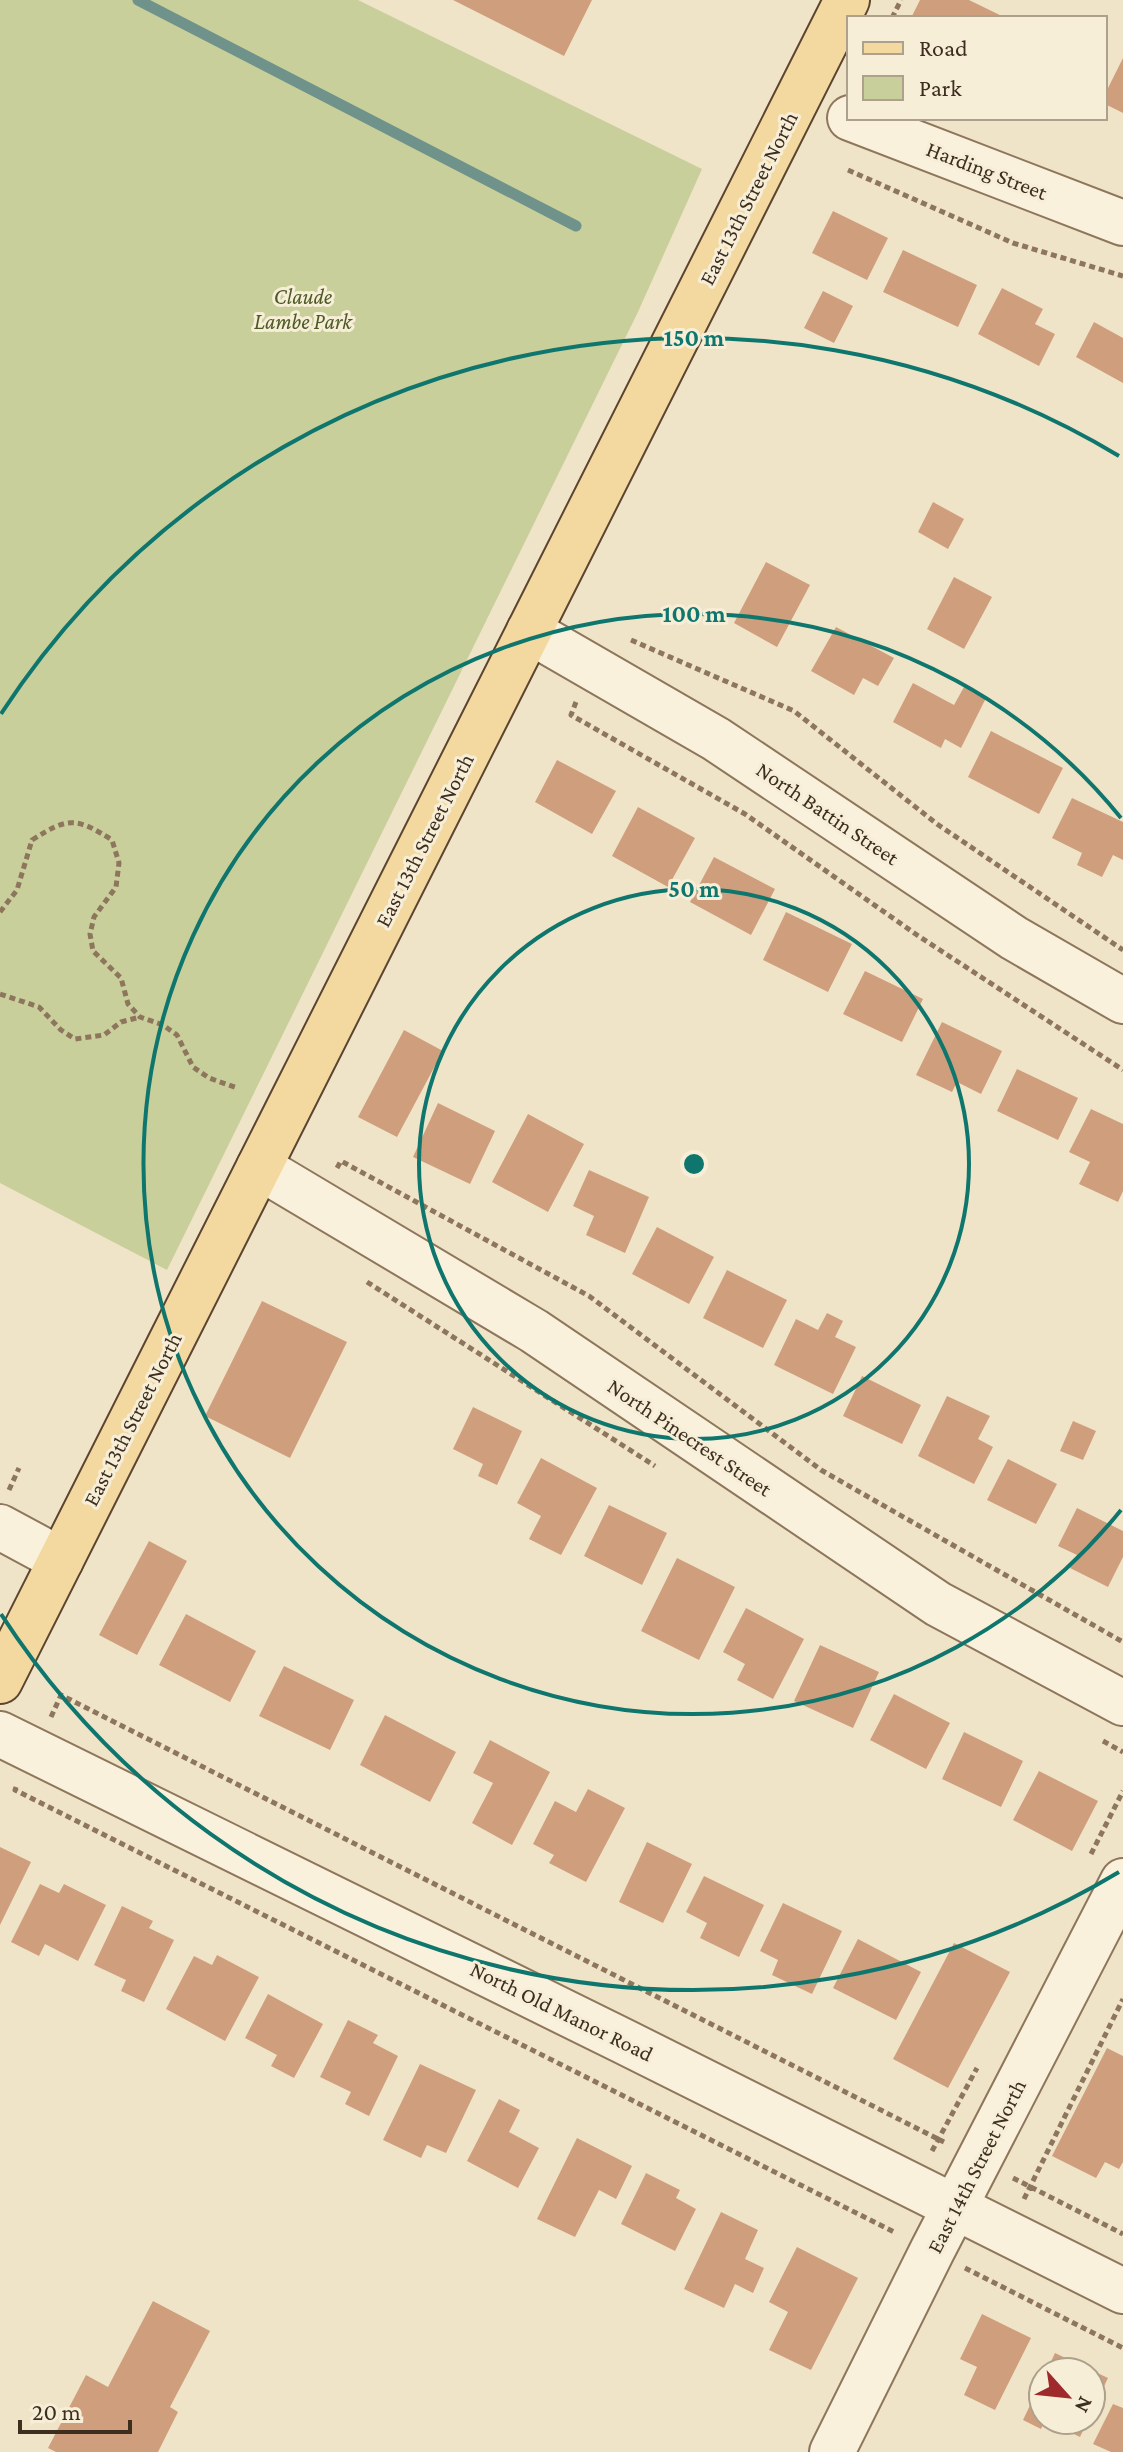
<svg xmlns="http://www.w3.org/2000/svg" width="1123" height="2452" font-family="'Crimson Pro',serif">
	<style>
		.green { fill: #c9cf9b }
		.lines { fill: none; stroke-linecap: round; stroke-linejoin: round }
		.stream { stroke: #6f938a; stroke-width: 11 }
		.building { fill: #cf9f7d }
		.minor-casing { stroke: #8d765c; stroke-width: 48 }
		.major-casing { stroke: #5b4430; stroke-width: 48 }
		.path { stroke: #8d765c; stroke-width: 5; stroke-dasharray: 6 4; stroke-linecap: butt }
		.minor { stroke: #faf1dc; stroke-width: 44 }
		.major { stroke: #f3d9a0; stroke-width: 44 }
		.ring { fill: none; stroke: #0f766e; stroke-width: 4 }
		.labels { text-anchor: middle; stroke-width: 6; stroke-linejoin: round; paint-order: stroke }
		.street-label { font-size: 22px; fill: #3d2e20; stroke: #f7eed8 }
		.park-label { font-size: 22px; font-style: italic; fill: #4d5a26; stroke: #f7eed8 }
		.centre { fill: #0f766e; stroke: #f7eed8; stroke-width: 4 }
		.ring-label { font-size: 24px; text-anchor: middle; font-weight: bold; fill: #0f766e; stroke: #f7eed8; stroke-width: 6; stroke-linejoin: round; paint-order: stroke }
	</style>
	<rect width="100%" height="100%" fill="#f0e4c8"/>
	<path class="green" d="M0 0H358L702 169 638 312 167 1270 0 1183Z"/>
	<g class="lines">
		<path class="stream" d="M138 0 576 226"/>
	</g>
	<path class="building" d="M453 0H592L564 56Z
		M920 0H969L1006 18H911Z
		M1123 58V113L1105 104V94Z
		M833 211 888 238 867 280 812 253Z
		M903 250 977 285 958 327 883 292Z
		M1002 288 1043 309 1035 324 1055 334 1039 366 978 334Z
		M823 291 853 306 834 343 804 328Z
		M1094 322 1123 338V383L1076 357Z
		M933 502 964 519 948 549 918 532Z
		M766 562 810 585 777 647 734 623Z
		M954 577 992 597 964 649 927 629Z
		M836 627 894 658 878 686 863 678 854 695 811 671Z
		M913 683 954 705 964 687 986 698 961 748 945 739 941 748 893 722Z
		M991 731 1063 768 1039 814 968 777Z
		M557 760 616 791 592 834 535 802Z
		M1072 798 1123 822V860L1113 855 1102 877 1077 865 1082 853 1052 838Z
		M638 807 695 838 668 887 612 856Z
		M714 857 775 889 751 935 690 902Z
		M786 912 852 944 828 992 763 960Z
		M865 971 923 999 902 1042 843 1014Z
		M942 1022 1002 1051 981 1094 957 1082 952 1092 916 1075Z
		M404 1030 443 1051 397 1137 358 1117Z
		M1017 1069 1078 1098 1058 1140 997 1111Z
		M438 1103 495 1131 470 1184 413 1157Z
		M1091 1109 1123 1124V1191L1118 1202 1079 1184 1090 1162 1069 1152Z
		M528 1114 584 1144 548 1212 492 1182Z
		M589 1170 649 1197 625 1253 586 1235 594 1216 573 1206Z
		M657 1227 714 1257 689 1304 632 1274Z
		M727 1270 787 1300 763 1348 703 1318Z
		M262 1301 347 1342 290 1458 205 1416Z
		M827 1313 843 1321 835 1337 856 1347 833 1394 774 1365 796 1319 818 1330Z
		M862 1376 921 1405 902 1444 843 1416Z
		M947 1396 990 1416 978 1439 993 1447 974 1484 918 1456Z
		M473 1407 522 1431 497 1485 478 1476 483 1464 453 1449Z
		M1073 1421 1096 1431 1083 1460 1060 1451Z
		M541 1458 597 1488 561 1555 529 1539 541 1516 517 1503Z
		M1008 1459 1057 1484 1036 1524 987 1500Z
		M609 1505 667 1533 642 1585 584 1556Z
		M1077 1508 1123 1531V1557L1108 1587 1070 1568 1077 1555 1058 1546Z
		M149 1541 187 1561 137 1655 99 1635Z
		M677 1558 735 1587 699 1660 641 1631Z
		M746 1608 804 1639 773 1699 737 1680 745 1664 723 1652Z
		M186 1614 256 1651 230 1702 159 1665Z
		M820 1645 879 1672 853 1728 794 1701Z
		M284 1666 354 1700 330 1750 259 1716Z
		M894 1694 950 1723 926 1769 870 1740Z
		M385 1715 456 1752 430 1802 360 1765Z
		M964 1732 1023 1761 1001 1807 942 1779Z
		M490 1740 550 1772 512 1845 472 1823 493 1783 473 1773Z
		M1039 1771 1098 1801 1072 1851 1013 1820Z
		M588 1789 625 1808 586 1882 549 1863 554 1855 533 1844 555 1801 576 1812Z
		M647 1842 692 1864 663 1923 619 1902Z
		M0 1847 31 1862 0 1925Z
		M704 1876 764 1905 739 1957 700 1938 707 1923 686 1912Z
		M40 1884 59 1893 64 1884 106 1905 78 1961 45 1944 39 1956 11 1942Z
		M783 1903 842 1931 812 1994 772 1975 778 1960 760 1951Z
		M122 1906 153 1921 149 1928 174 1940 144 2002 121 1991 126 1980 94 1965Z
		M858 1939 921 1972 896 2020 833 1988Z
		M954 1943 1010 1972 948 2088 893 2059Z
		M217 1955 259 1977 225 2041 166 2009 194 1956 212 1965Z
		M268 1994 323 2024 294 2078 271 2066 277 2055 245 2038Z
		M348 2020 378 2035 373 2043 398 2056 369 2116 345 2104 351 2092 320 2077Z
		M1107 2048 1123 2056V2162L1119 2169 1105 2162 1096 2178 1052 2156Z
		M420 2064 476 2090 446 2153 427 2145 421 2158 383 2140Z
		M499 2099 520 2110 509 2132 539 2148 518 2188 467 2161Z
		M577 2138 632 2166 616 2199 599 2190 575 2237 537 2219Z
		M646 2173 680 2190 676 2198 696 2209 675 2251 621 2224Z
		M721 2212 758 2230 745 2259 764 2268 753 2293 735 2284 724 2308 684 2289Z
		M797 2247 858 2278 811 2370 769 2350 788 2312 769 2302Z
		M153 2301 210 2331 170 2407 178 2412 158 2452H56L48 2448 86 2375 108 2387Z
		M982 2314 1031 2338 995 2410 964 2395 977 2367 960 2359Z
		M1055 2353 1108 2378 1091 2413V2372H1046Z
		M1043 2378V2420H1088L1080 2437 1045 2420 1041 2429 1023 2420Z
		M1113 2404 1123 2408V2452H1111L1093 2444Z"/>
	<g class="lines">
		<g class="minor-casing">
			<path id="minor" d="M850 118 1123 223
				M529 631 716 739 1014 938 1123 1001
				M259 1167 534 1331 938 1604 1123 1703
				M0 1527 61 1560
				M0 1734 623 2041 1123 2291
				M832 2452 932 2251 1123 1881"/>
		</g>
		<g class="major-casing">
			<path id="major" d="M0 1681 847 0"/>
		</g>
		<path class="path" d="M892 18 901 0
			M848 170 1013 243 1123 276
			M631 640 794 711 937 824 1123 950
			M576 702 571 715 745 814 917 935 1123 1070
			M0 912 17 890 32 840C68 817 76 817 112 840L119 863 116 887 94 917 90 934 93 951 121 978 128 1004 140 1017 163 1025 177 1035 193 1067 209 1078 237 1088
			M0 994 39 1007 61 1030 75 1039 104 1035 121 1022 140 1017
			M337 1168 341 1161 589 1296 821 1470 1123 1642
			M367 1282 655 1466
			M9 1490 19 1468
			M51 1717 61 1695 944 2142
			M1103 1741 1123 1752
			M16 1787 15 1790 896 2233
			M1091 1854 1123 1791
			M932 2151 977 2068
			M1013 2178 1123 2234
			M1024 2199 1123 1999
			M965 2268 1123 2348"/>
		<use href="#minor" class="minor"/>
		<use href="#major" class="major"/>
	</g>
	<g class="ring">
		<circle cx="694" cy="1164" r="275"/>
		<path d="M1121 1510A550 550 0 1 1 1121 818"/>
		<path d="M1119 1872A826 826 0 0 1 1 1614M1 714A826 826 0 0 1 1119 456"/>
	</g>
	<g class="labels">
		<g class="street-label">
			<text transform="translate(987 170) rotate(21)" y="8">Harding Street</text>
			<text transform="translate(748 198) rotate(-63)" y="8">East 13th Street North</text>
			<text transform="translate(828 813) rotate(34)" y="8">North Battin Street</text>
			<text transform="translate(424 840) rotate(-63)" y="8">East 13th Street North</text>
			<text transform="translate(132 1419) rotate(-63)" y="8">East 13th Street North</text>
			<text transform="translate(690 1437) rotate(34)" y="8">North Pinecrest Street</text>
			<text transform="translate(562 2011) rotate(26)" y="8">North Old Manor Road</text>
			<text transform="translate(976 2166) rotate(-63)" y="8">East 14th Street North</text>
		</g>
		<g class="park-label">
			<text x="303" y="304">Claude<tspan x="303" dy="25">Lambe Park</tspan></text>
		</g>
	</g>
	<circle cx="694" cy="1164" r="12" class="centre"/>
	<g class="ring-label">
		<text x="694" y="346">150 m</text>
		<text x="694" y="622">100 m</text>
		<text x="694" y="897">50 m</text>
	</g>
	<rect x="847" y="16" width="260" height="104" fill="#f7eed8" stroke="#ada18e" stroke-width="2"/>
	<rect x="863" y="42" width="40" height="12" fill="#f3d9a0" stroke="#ada18e" stroke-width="2"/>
	<text x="919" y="56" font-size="24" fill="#3d2e20">Road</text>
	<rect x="863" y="76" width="40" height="24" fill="#c9cf9b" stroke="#ada18e" stroke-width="2"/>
	<text x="919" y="96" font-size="24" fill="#3d2e20">Park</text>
	<g transform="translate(1067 2396) rotate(117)"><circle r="38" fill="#f7eed8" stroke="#ada18e" stroke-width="2"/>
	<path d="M0-6L14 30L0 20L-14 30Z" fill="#9e2a2b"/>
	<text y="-12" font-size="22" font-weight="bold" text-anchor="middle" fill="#3d2e20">N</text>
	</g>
	<path d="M20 2420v12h110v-12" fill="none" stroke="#3d2e20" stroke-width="4"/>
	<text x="32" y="2420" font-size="24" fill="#3d2e20" stroke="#f7eed8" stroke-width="6" paint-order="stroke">20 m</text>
</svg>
